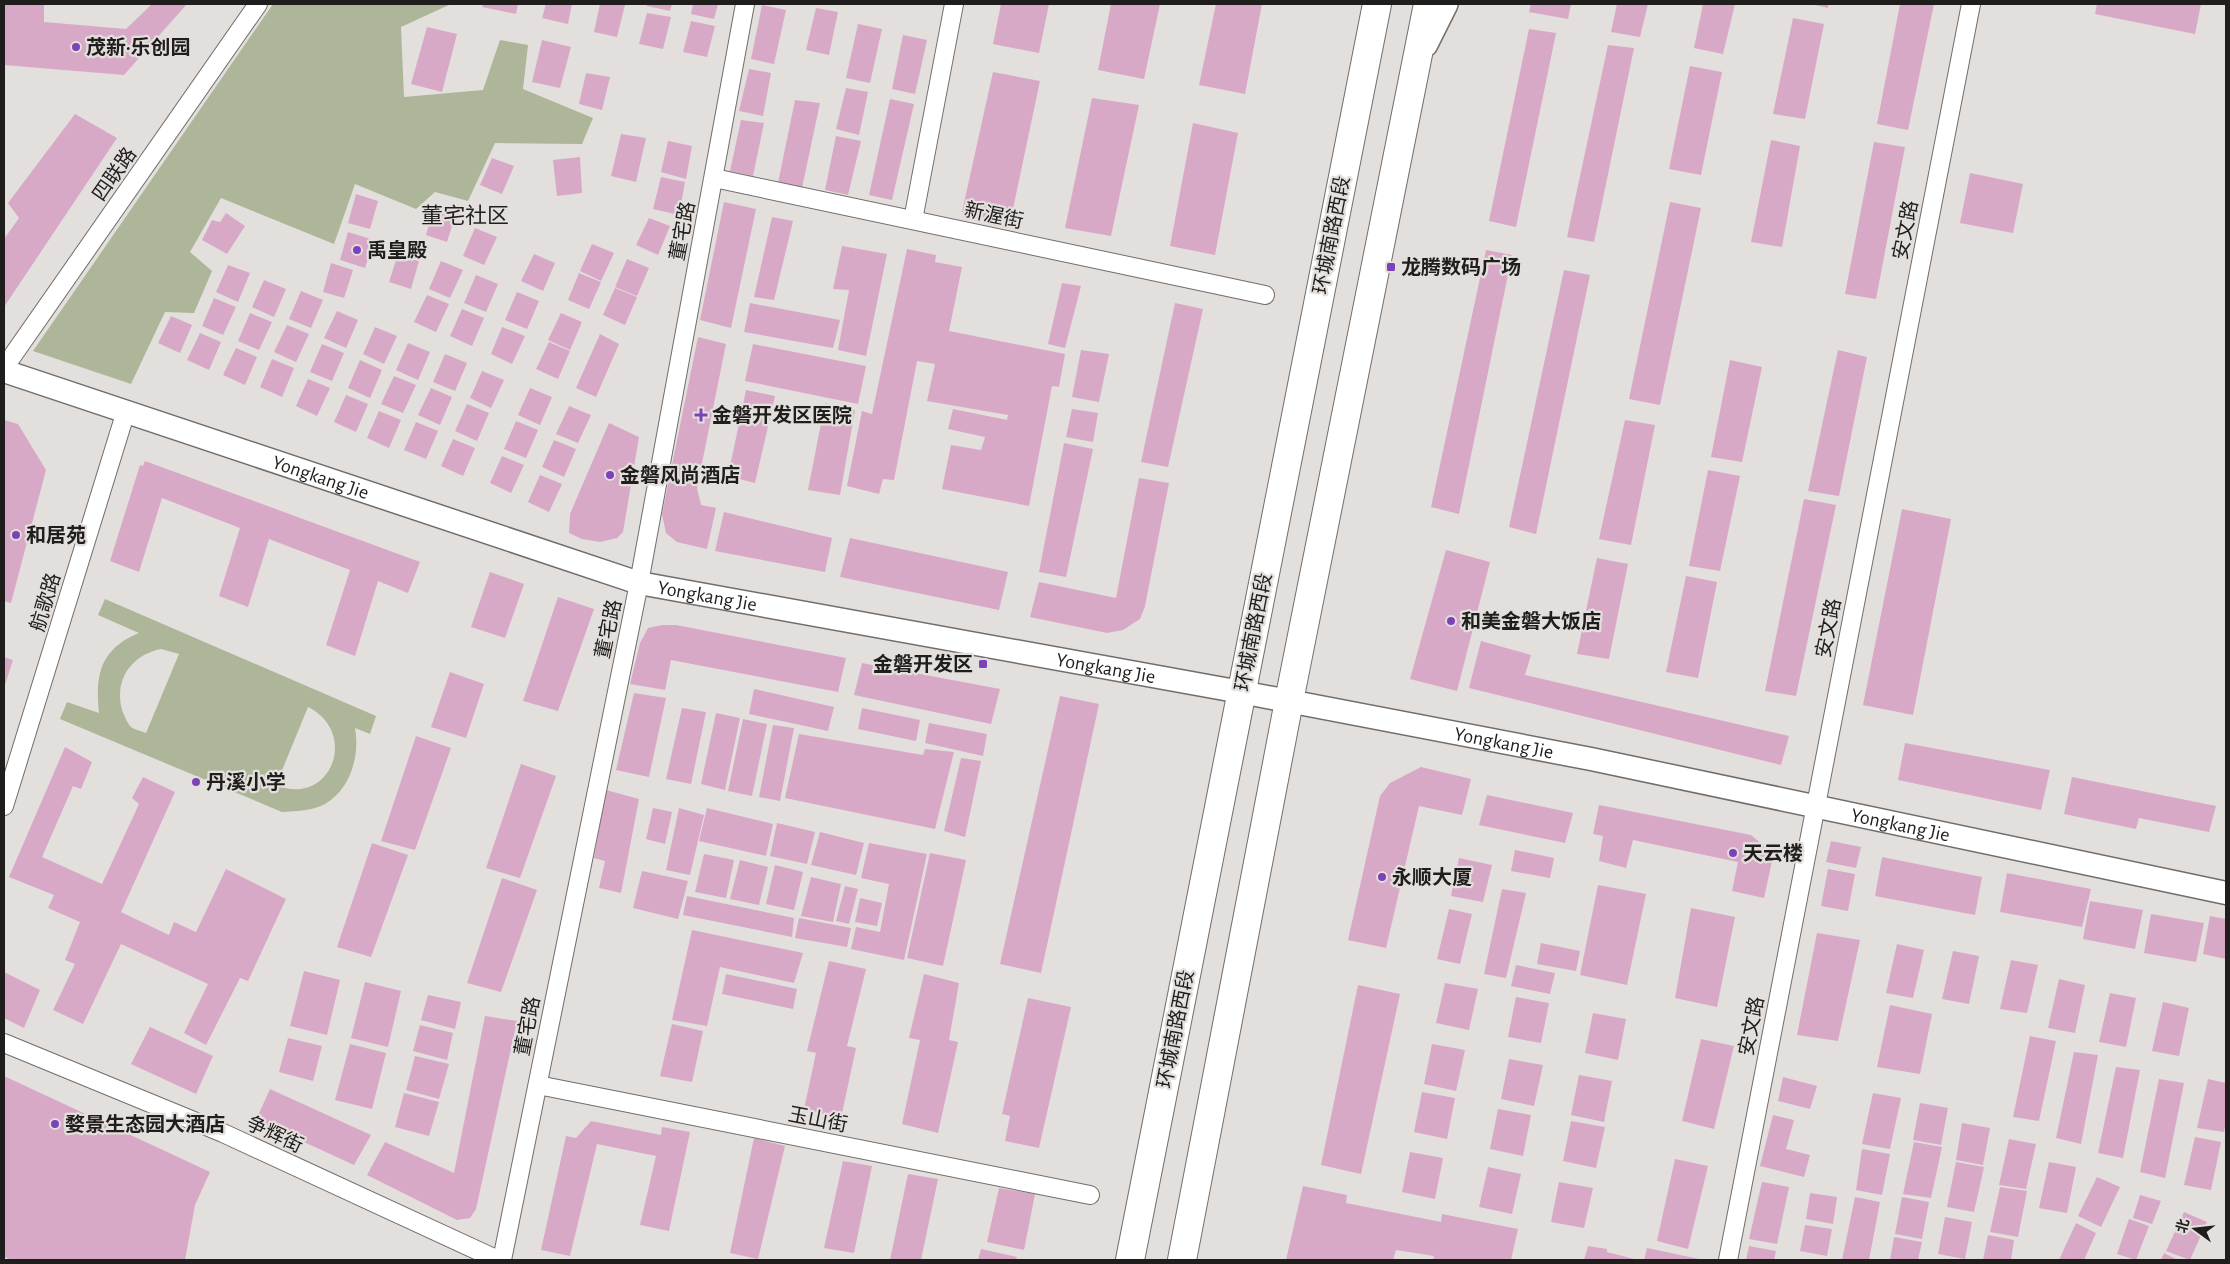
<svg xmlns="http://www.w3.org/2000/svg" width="2230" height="1264" font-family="'Alegreya Sans','Noto Sans SC',sans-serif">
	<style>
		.green { fill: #aeb69a; fill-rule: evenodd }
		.building { fill: #d8a9c7 }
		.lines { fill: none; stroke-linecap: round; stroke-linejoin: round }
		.minor-casing { stroke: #716d6b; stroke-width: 20 }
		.tertiary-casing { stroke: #716d6b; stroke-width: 25 }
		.secondary-casing { stroke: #716d6b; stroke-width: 28 }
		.primary-casing { stroke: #716d6b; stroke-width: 30 }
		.minor { stroke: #fff; stroke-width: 18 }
		.tertiary { stroke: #fff; stroke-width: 22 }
		.secondary { stroke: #fff; stroke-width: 25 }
		.primary { stroke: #fff; stroke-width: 28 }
		.poi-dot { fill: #7c42b8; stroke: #e3dfdc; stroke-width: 2 }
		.labels { text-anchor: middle; stroke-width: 4.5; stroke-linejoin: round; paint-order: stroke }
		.poi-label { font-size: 20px; font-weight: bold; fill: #201e1d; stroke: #e3dfdc; text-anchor: start }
		.street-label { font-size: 20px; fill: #201e1d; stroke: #e3dfdc }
		.quarter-label { font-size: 22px; fill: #201e1d; stroke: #e3dfdc }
	</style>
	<rect width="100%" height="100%" fill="#e3dfdc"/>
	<path class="green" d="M273 4H451L401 27 404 97 483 90 500 40 528 45 523 89 593 118 582 144 495 143 468 201 435 192 416 209 355 184 334 244 221 198 190 252 212 271 194 313 165 312 131 384 33 351Z
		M105 599 376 716 370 734 355 728C360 755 351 789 325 804 313 811 296 811 282 812L60 719 67 702 99 713C95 675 100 649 139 633L98 615ZM161 649 179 654 146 733C142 731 135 730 131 727 127 723 124 715 122 710 114 680 131 655 161 649ZM308 707C360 733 330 808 276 785Z"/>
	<path class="building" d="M4 4H44V22L126 29 152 4H187L124 75 4 65Z
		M483 4H518L516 14 482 7Z
		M546 4H572L568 24 542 18Z
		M600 4 625 5 617 37 594 32Z
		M647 4H672L670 11 647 6Z
		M693 4H718L714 19 691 14Z
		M1001 4H1049L1039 53 993 44Z
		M1111 4H1160L1144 79 1098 70Z
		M1216 4H1262L1245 94 1199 85Z
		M1531 4H1571L1568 19 1529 12Z
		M1617 4H1648L1640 37 1611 32Z
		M1703 4H1735L1723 54 1694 48Z
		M1811 4H1828V8Z
		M1900 4H1934L1908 130 1877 124Z
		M2097 4H2201L2195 34 2095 14Z
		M762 5 786 10 774 64 751 59Z
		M816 8 838 12 829 55 806 50Z
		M647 13 671 17 663 49 639 44Z
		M1793 18 1824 24 1805 119 1773 114Z
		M691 21 715 26 707 57 683 52Z
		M858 24 882 29 870 83 846 78Z
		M427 27 457 34 442 92 411 84Z
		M1529 29 1556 33 1516 227 1489 221Z
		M903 35 927 40 915 94 892 89Z
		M542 40 571 47 560 88 532 82Z
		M1608 45 1634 48 1594 242 1567 237Z
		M1690 66 1722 72 1701 175 1669 169Z
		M749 69 771 73 763 116 739 111Z
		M993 72 1040 81 1010 223 962 212Z
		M586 73 610 77 602 110 579 104Z
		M846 88 868 92 859 135 836 129Z
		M1092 98 1139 105 1111 236 1065 228Z
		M890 99 914 104 892 200 869 195Z
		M795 100 820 103 802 188 778 183Z
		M75 114 117 138 4 307V239L19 218 8 203Z
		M741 120 764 123 753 176 730 171Z
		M1193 123 1238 133 1215 255 1170 246Z
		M621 134 646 138 636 182 611 176Z
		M836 136 861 141 848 195 825 190Z
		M1771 140 1800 146 1782 247 1751 242Z
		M668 141 692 146 686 179 661 172Z
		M1874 142 1905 147 1876 299 1845 294Z
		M580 157 582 193 557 196 553 160Z
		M492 158 514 166 502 194 480 185Z
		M1970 173 2023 184 2013 233 1960 223Z
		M661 177 685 182 679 215 653 209Z
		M356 194 378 201 370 229 348 223Z
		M724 202 756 209 731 328 700 320Z
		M1670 202 1701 208 1660 405 1629 399Z
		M434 207 456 213 447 242 426 235Z
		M226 213 245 226 227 254 202 240 212 220 220 222Z
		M772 217 793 221 774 300 754 297Z
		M649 218 670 226 658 255 636 245Z
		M475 228 497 237 484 265 463 256Z
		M348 232 374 240 365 268 340 260Z
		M592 244 614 253 601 281 580 271Z
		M842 246 887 254 866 356 838 350 849 290 833 289Z
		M907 249 936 255 935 262 962 267 949 331 1065 354 1059 387 1052 386 1029 506 942 489 951 445 981 450 985 437 948 429 953 409 1007 420 1008 415 927 401 935 364 917 361 894 480 883 479 879 494 847 486 862 411 872 414Z
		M1486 250 1512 255 1459 514 1431 507Z
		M398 254 419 261 411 289 389 282Z
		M534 254 555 263 543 291 521 281Z
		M627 259 649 268 637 296 615 287Z
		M441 261 463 270 450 298 429 289Z
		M331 263 353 270 344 298 323 292Z
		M228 265 250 273 238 302 216 292Z
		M1564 270 1590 275 1536 534 1509 527Z
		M579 273 601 282 589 309 568 300Z
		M476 275 498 284 486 312 464 303Z
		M264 280 286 289 274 317 252 307Z
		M1062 283 1081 286 1065 348 1048 344Z
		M615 288 637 297 625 325 603 315Z
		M301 291 323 300 311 328 289 319Z
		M517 292 539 301 527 329 505 320Z
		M427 295 449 304 436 332 414 322Z
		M214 298 236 307 223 335 202 326Z
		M750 303 840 320 833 348 744 332Z
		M1175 303 1203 309 1168 467 1141 462Z
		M462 309 484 318 472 346 450 336Z
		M337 311 358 320 346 348 324 338Z
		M250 313 272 322 259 350 238 341Z
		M561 313 582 322 570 350 548 340Z
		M171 316 192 325 180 353 158 343Z
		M287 325 309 334 296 362 274 352Z
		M375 327 397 336 384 364 363 354Z
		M502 327 525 336 512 364 491 354Z
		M200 333 221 342 209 370 187 360Z
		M600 334 619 344 596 397 576 388Z
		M698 337 726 344 697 488 701 505 716 508 707 549 677 542 666 533 662 514Z
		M549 342 570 351 558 379 536 369Z
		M408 343 430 352 418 380 396 370Z
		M322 344 344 353 332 381 310 372Z
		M753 344 866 366 858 404 745 381Z
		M236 348 257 357 245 385 223 375Z
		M1081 350 1109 354 1099 402 1072 397Z
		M1838 350 1867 357 1839 496 1808 491Z
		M445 354 467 363 455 391 433 382Z
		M272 359 294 368 282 397 260 387Z
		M360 360 382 370 370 398 348 388Z
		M1730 360 1762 367 1742 462 1711 457Z
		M482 371 504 380 491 408 470 398Z
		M394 376 416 385 403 413 381 404Z
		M308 379 330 388 317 416 296 406Z
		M431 388 452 397 440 425 418 415Z
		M530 388 552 397 540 425 518 415Z
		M746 390 775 396 755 483 728 476Z
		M346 395 368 404 356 432 334 422Z
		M825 403 855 410 840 495 808 490Z
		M467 404 489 413 477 441 455 431Z
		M569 406 591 415 578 443 556 434Z
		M1072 409 1098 413 1093 442 1066 437Z
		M379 411 401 420 389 448 367 438Z
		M4 420 18 424 46 470 11 603 4 601Z
		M1625 420 1655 425 1631 545 1599 539Z
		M516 421 538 430 526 458 504 449Z
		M416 422 438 431 426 459 404 450Z
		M609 423 639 437 623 532 617 538 600 542 582 539 569 533 570 514Z
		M453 439 475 448 463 476 441 466Z
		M554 440 576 449 564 477 542 467Z
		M1064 443 1093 449 1066 577 1039 572Z
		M502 456 524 465 511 493 490 483Z
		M145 461 420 562 408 593 378 581 355 656 326 645 350 570 269 539 248 607 219 596 240 528 162 498 139 572 110 561 140 465 143 466Z
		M1708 470 1740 476 1720 571 1689 566Z
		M540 475 562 484 549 512 528 502Z
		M1139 478 1169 483 1145 606 1140 619 1123 630 1107 633 1030 617 1039 582 1116 598Z
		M1804 499 1836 505 1796 696 1765 691Z
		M1902 509 1951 519 1913 715 1863 705Z
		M724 512 832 538 825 572 715 551Z
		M850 538 1008 572 999 610 840 577Z
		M1446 550 1490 562 1457 691 1410 679Z
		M1597 558 1628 564 1609 659 1577 654Z
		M490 572 524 584 505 638 471 627Z
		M1686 576 1717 582 1698 678 1666 672Z
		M558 597 594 609 558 711 523 701Z
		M662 625H676L846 658 838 692 671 660 665 690 630 684 640 643 648 628Z
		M1481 641 1531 655 1525 675 1789 736 1781 765 1469 688Z
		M4 657 13 660 4 688Z
		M862 663 1000 689 991 724 854 695Z
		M450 672 484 684 466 738 431 727Z
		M754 689 834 707 828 731 749 714Z
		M634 693 666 698 649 777 616 770Z
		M1060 696 1099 704 1041 973 1000 964Z
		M682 708 706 712 691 784 666 779Z
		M862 708 920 720 916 741 858 729Z
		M716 713 740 718 725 790 701 784Z
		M743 719 767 724 752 796 728 791Z
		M929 723 987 734 983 756 925 743Z
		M773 725 794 728 780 801 759 797Z
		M799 734 923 755 925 749 954 752 935 829 785 798Z
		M416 736 451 748 415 850 381 841Z
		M1905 743 2050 770 2041 810 1898 780Z
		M65 747 92 762 81 789 73 786 42 857 102 884 139 804 132 798 143 777 175 792 121 912 169 935 174 922 196 932 226 869 286 899 248 981 240 978 206 1045 184 1033 208 984 121 944 83 1024 53 1010 75 964 65 960 80 922 48 908 54 895 9 877Z
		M961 758 981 761 965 837 944 831Z
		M521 764 556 776 520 878 486 868Z
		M1421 767 1471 779 1462 815 1419 806 1386 948 1348 940 1380 796 1390 783Z
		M2072 777 2216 806 2209 832 2139 818 2136 829 2064 814Z
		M606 790 639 799 621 893 599 888 605 861 594 858Z
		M1487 795 1573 813 1565 843 1479 825Z
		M1599 805 1751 835 1763 845 1772 861 1764 898 1732 891 1738 862 1633 840 1626 868 1599 861 1603 836 1593 834Z
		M653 808 672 812 665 844 646 839Z
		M679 808 704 815 690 875 666 870Z
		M707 808 773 824 766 856 699 841Z
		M777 823 815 832 807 864 770 856Z
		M820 832 864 843 856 875 811 865Z
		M1831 841 1861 847 1856 868 1826 862Z
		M372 843 408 855 371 957 337 947Z
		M869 843 927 854 904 960 851 949 856 927 880 932 889 884 861 878Z
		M1515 850 1554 858 1550 878 1511 871Z
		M930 853 966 860 943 966 907 958Z
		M704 854 734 860 726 898 695 892Z
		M1882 857 1982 877 1975 915 1875 896Z
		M1459 858 1492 865 1483 902 1451 896Z
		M740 860 768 867 759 905 730 899Z
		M775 865 803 872 794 910 766 904Z
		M1828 869 1855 874 1848 911 1821 906Z
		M642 871 688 881 678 919 633 908Z
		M2007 873 2091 889 2082 927 2000 912Z
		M811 877 841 884 833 922 801 916Z
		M502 878 537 890 501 992 467 983Z
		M1598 885 1646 894 1627 985 1580 975Z
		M845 886 858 889 849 924 836 921Z
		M1502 889 1526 893 1506 978 1484 974Z
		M687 896 794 918 792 937 683 915Z
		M860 898 882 903 877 926 855 922Z
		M2090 901 2143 910 2135 949 2083 939Z
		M1691 908 1735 917 1717 1007 1675 998Z
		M1449 909 1472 914 1460 964 1437 959Z
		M2151 914 2204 923 2196 962 2144 953Z
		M2210 916 2226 919V959L2203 954Z
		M799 918 851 928 847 947 795 938Z
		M692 930 803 953 794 983 720 967 707 1026 672 1020Z
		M1817 933 1860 940 1838 1041 1797 1035Z
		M1541 943 1580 951 1576 971 1537 964Z
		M1897 944 1924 950 1913 998 1886 993Z
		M1953 951 1979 956 1969 1004 1942 999Z
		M2011 960 2038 965 2027 1013 2000 1009Z
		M829 961 866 969 847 1046 856 1048 841 1118 804 1109 816 1053 807 1051Z
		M1516 965 1555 973 1550 994 1511 986Z
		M304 971 340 980 327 1035 290 1026Z
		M4 972 40 990 24 1028 4 1018Z
		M726 974 797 989 793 1009 722 994Z
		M924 974 959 983 949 1040 958 1042 938 1133 902 1124 920 1040 909 1038Z
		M2059 979 2085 985 2075 1033 2048 1028Z
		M365 982 401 991 388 1047 351 1038Z
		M1445 983 1478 989 1469 1030 1436 1023Z
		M1358 985 1400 994 1361 1174 1321 1165Z
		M2110 993 2136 998 2126 1047 2099 1042Z
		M428 995 461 1002 455 1029 421 1020Z
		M1516 997 1549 1003 1541 1043 1508 1037Z
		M1028 998 1071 1007 1039 1148 1005 1141 1010 1116 1002 1114Z
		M2163 1002 2189 1008 2179 1056 2152 1051Z
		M1890 1005 1932 1014 1920 1074 1877 1067Z
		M1593 1013 1626 1019 1618 1060 1585 1053Z
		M485 1016 517 1021 476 1209 470 1218 457 1220 367 1175 385 1142 454 1173Z
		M672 1024 703 1031 692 1082 660 1076Z
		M420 1025 453 1033 447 1060 413 1051Z
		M150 1027 213 1056 196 1094 131 1064Z
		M2030 1036 2056 1041 2039 1121 2013 1117Z
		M288 1038 322 1046 313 1081 279 1072Z
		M1701 1039 1734 1046 1714 1129 1682 1121Z
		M350 1044 386 1053 372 1109 335 1100Z
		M1432 1044 1465 1050 1456 1091 1424 1084Z
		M2074 1052 2098 1055 2081 1144 2056 1138Z
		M415 1056 449 1064 439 1099 406 1090Z
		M1509 1059 1543 1065 1534 1106 1501 1099Z
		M2116 1067 2140 1070 2123 1158 2098 1153Z
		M1579 1075 1612 1081 1604 1122 1571 1115Z
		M4 1076 210 1172 195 1205 185 1260H12L4 1257Z
		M1783 1077 1817 1086 1810 1109 1778 1101Z
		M2159 1079 2184 1083 2165 1178 2140 1172Z
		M2208 1079 2226 1083V1121L2224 1132 2197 1128Z
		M270 1089 371 1135 354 1165 256 1120Z
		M1422 1092 1455 1098 1447 1139 1414 1132Z
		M404 1093 439 1102 429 1136 395 1127Z
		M1873 1093 1901 1098 1890 1149 1862 1144Z
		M1920 1103 1948 1108 1941 1145 1913 1140Z
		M1498 1109 1531 1115 1523 1156 1490 1149Z
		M1773 1115 1794 1120 1786 1149 1810 1155 1804 1177 1760 1166Z
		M591 1121 661 1135 662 1127 690 1132 669 1231 640 1225 656 1156 597 1144 570 1256 541 1250 566 1136 576 1138Z
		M1571 1121 1605 1127 1596 1168 1563 1161Z
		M1962 1123 1990 1128 1983 1165 1956 1160Z
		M2195 1137 2221 1142 2211 1190 2184 1185Z
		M754 1138 785 1146 758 1259 730 1253Z
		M2009 1139 2036 1144 2026 1189 1999 1185Z
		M1914 1142 1942 1147 1931 1198 1903 1194Z
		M1862 1149 1890 1154 1882 1195 1856 1190Z
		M1410 1152 1443 1158 1435 1199 1402 1192Z
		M1675 1159 1708 1166 1688 1249 1657 1241Z
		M843 1161 872 1166 854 1253 824 1248Z
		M1956 1162 1984 1167 1974 1212 1947 1207Z
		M2049 1162 2076 1167 2067 1213 2039 1208Z
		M1488 1167 1521 1174 1512 1214 1479 1207Z
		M908 1174 938 1179 921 1260H890Z
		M2097 1177 2120 1187 2101 1227 2078 1216Z
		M1559 1182 1593 1188 1584 1228 1551 1222Z
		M1762 1182 1789 1187 1777 1244 1749 1239Z
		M1303 1186 1347 1195 1346 1203 1441 1222 1442 1214 1518 1229 1511 1260H1433L1434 1256 1396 1250 1393 1260H1286Z
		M2000 1187 2027 1191 2018 1237 1990 1232Z
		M999 1188 1035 1194 1024 1250 987 1242Z
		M1810 1193 1837 1197 1833 1224 1806 1219Z
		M2140 1195 2161 1201 2152 1224 2133 1218Z
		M1855 1197 1880 1202 1869 1260H1842Z
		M1902 1197 1929 1202 1922 1239 1895 1234Z
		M2184 1212 2207 1222 2190 1260 2166 1251Z
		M1945 1217 1972 1222 1965 1259 1938 1254Z
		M2129 1219 2149 1226 2136 1260 2117 1254Z
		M2076 1223 2096 1233 2084 1260H2059Z
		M1805 1225 1832 1229 1827 1256 1800 1251Z
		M1988 1235 2014 1240 2011 1260H1983Z
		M1894 1237 1922 1242 1918 1260H1890Z
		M1588 1246 1607 1249V1252L1638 1260H1584Z
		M1749 1246 1776 1251 1774 1260H1746Z
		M1647 1248 1699 1259V1260H1644Z
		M981 1249 1017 1257 1016 1260H978Z
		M2164 1253 2178 1260H2161Z"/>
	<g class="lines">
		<g class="minor-casing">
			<path id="minor" d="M714 178 1265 295
				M913 220 954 4
				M4 368 258 4
				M4 806 126 411
				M4 1043 223 1133 498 1260
				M538 1085 1090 1195
				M502 1260 639 583 745 4
				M1728 1260 1971 4"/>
		</g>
		<g class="tertiary-casing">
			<g id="tertiary">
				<path id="s1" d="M4 371 639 583 1241 692 1591 759 2226 893"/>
			</g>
		</g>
		<g class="secondary-casing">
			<path id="secondary" d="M1425 44 1445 4"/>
		</g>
		<g class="primary-casing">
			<path id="primary" d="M1130 1260 1377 4
				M1182 1260 1289 701 1428 4"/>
		</g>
		<use href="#minor" class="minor"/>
		<use href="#tertiary" class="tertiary"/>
		<use href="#secondary" class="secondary"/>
		<use href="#primary" class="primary"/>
	</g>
	<g class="poi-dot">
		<circle cx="76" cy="47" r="5"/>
		<circle cx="357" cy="250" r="5"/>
		<rect x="1386" y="262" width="10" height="10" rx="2.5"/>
		<path d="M698.5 407.5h5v5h5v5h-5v5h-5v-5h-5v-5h5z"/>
		<circle cx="610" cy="475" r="5"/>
		<circle cx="16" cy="535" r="5"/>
		<circle cx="1451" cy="621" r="5"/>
		<rect x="978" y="659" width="10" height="10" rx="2.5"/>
		<circle cx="196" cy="782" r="5"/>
		<circle cx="1733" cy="853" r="5"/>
		<circle cx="1382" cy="877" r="5"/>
		<circle cx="55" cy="1124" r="5"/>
	</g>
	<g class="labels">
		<g class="poi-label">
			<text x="86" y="54">茂新·乐创园</text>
			<text x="367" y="257">禹皇殿</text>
			<text x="1401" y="274">龙腾数码广场</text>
			<text x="712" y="422">金磐开发区医院</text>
			<text x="620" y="482">金磐风尚酒店</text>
			<text x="26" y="542">和居苑</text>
			<text x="1461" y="628">和美金磐大饭店</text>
			<text x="973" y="671" text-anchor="end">金磐开发区</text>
			<text x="206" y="789">丹溪小学</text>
			<text x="1743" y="860">天云楼</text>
			<text x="1392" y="884">永顺大厦</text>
			<text x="65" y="1131">婺景生态园大酒店</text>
		</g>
		<g class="street-label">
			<text transform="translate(114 174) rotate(-55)" y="7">四联路</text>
			<text transform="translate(994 215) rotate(12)" y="7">新渥街</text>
			<text transform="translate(1905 230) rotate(-79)" y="7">安文路</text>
			<text transform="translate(682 231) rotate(-79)" y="7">董宅路</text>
			<text transform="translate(1331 235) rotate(-79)" y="7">环城南路西段</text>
			<text dy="7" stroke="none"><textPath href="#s1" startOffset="334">Yongkang Jie</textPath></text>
			<text dy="7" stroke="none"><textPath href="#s1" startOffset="739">Yongkang Jie</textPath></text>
			<text transform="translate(45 602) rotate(-73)" y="7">航歌路</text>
			<text transform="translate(1828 628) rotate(-79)" y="7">安文路</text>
			<text transform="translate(608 629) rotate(-78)" y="7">董宅路</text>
			<text transform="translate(1253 632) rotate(-79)" y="7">环城南路西段</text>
			<text dy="7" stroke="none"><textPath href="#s1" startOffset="1144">Yongkang Jie</textPath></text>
			<text dy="7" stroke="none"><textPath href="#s1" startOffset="1549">Yongkang Jie</textPath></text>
			<text dy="7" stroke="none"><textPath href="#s1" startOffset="1954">Yongkang Jie</textPath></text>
			<text transform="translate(527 1026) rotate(-79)" y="7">董宅路</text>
			<text transform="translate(1751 1026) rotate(-79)" y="7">安文路</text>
			<text transform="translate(1175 1029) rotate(-79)" y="7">环城南路西段</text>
			<text transform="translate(818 1119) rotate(11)" y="7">玉山街</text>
			<text transform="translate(275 1134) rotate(25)" y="7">争辉街</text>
		</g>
		<g class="quarter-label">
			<text x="465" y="223">董宅社区</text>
		</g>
	</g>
	<rect width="2230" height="1264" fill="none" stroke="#201e1d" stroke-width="10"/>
	<g transform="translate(2195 1229) rotate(285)" stroke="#e3dfdc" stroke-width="4" paint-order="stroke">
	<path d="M0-4L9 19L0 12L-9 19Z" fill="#201e1d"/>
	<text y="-8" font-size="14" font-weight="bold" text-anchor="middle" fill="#201e1d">北</text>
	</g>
</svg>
